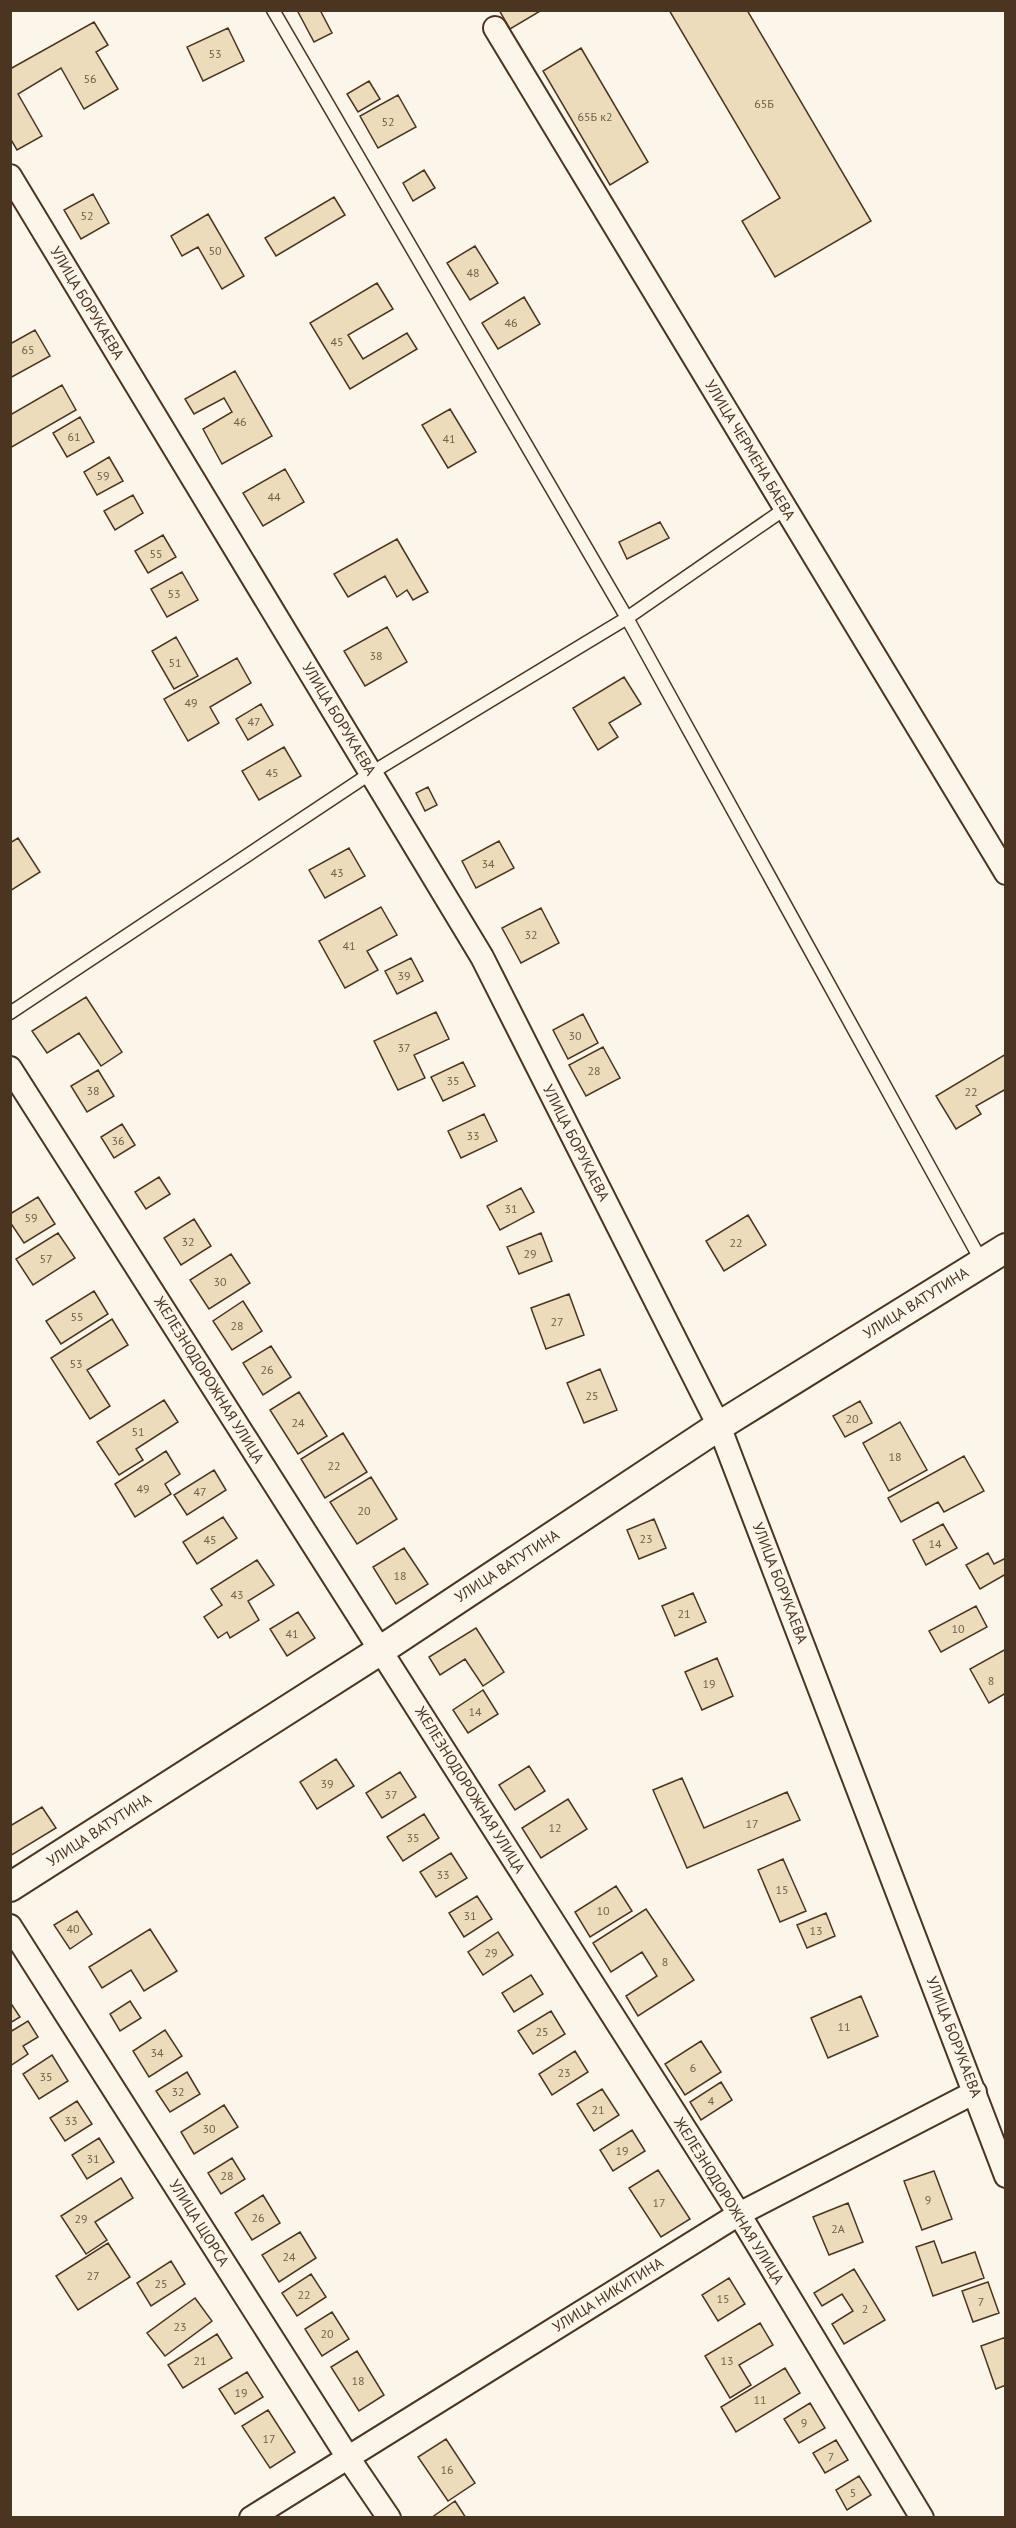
<svg xmlns="http://www.w3.org/2000/svg" width="1016" height="2528" font-family="'PT Sans',sans-serif">
	<style>
		.building { fill: #ecdcbc; stroke: #4a3520; stroke-width: 1.5 }
		.lines { fill: none; stroke-linecap: round; stroke-linejoin: round }
		.service-casing { stroke: #4a3520; stroke-width: 15 }
		.minor-casing { stroke: #4a3520; stroke-width: 26 }
		.tertiary-casing { stroke: #4a3520; stroke-width: 32 }
		.service { stroke: #fbf6e9; stroke-width: 12 }
		.minor { stroke: #fbf6e9; stroke-width: 22 }
		.tertiary { stroke: #fbf6e9; stroke-width: 28 }
		.labels { text-anchor: middle; stroke-width: 4.5; stroke-linejoin: round; paint-order: stroke }
		.number-label { font-size: 12px; fill: #725f47 }
		.street-label { font-size: 15px; fill: #4a3520; stroke: #fbf6e9 }
	</style>
	<rect width="100%" height="100%" fill="#fbf6e9"/>
	<path class="building" d="M297 10H320L332 33 314 42Z
		M499 10H542L510 29Z
		M669 10H747L871 221 775 277 742 221 780 198Z
		M94 22 108 45 96 52 118 89 84 109 61 68 18 94 42 136 17 150 10 138V69Z
		M228 28 244 61 203 81 187 47Z
		M581 48 648 162 610 185 543 71Z
		M369 81 380 99 358 112 347 94Z
		M398 95 416 127 378 148 360 116Z
		M424 170 435 188 413 201 403 183Z
		M93 194 109 223 81 239 64 210Z
		M334 197 345 215 276 256 265 238Z
		M208 214 244 276 222 289 198 247 182 256 171 236Z
		M475 246 498 283 470 300 447 263Z
		M377 283 393 309 348 335 363 359 407 333 417 349 350 389 310 323Z
		M524 297 540 324 498 349 482 323Z
		M35 330 50 356 10 378V344Z
		M235 371 272 436 222 464 203 429 232 412 224 398 194 414 185 399Z
		M62 385 76 410 10 448V410L12 414Z
		M450 409 476 452 448 468 422 425Z
		M80 417 94 442 67 457 53 433Z
		M109 457 123 481 97 495 84 472Z
		M285 469 304 502 263 526 243 493Z
		M133 495 143 513 115 530 104 511Z
		M660 522 669 538 627 559 619 542Z
		M163 535 176 557 148 573 135 551Z
		M397 539 428 592 413 600 407 590 397 597 385 576 348 597 334 574Z
		M182 572 198 600 167 617 151 589Z
		M387 627 407 662 365 686 344 651Z
		M176 637 198 676 174 689 152 651Z
		M237 658 251 683 210 707 219 723 188 741 164 699Z
		M624 677 641 704 609 723 618 737 598 750 573 708Z
		M261 704 273 725 248 740 236 719Z
		M284 747 301 776 259 800 242 771Z
		M428 787 437 805 425 811 416 793Z
		M18 838 40 872 10 891V843Z
		M499 841 514 868 476 888 462 861Z
		M349 848 365 876 325 898 309 870Z
		M381 907 397 935 367 951 378 970 345 988 319 941Z
		M541 908 559 943 521 963 502 928Z
		M411 958 423 981 397 994 385 971Z
		M86 997 122 1052 101 1066 79 1033 47 1053 32 1031Z
		M436 1012 449 1039 414 1055 425 1078 398 1090 374 1041Z
		M583 1014 598 1043 568 1059 553 1030Z
		M603 1047 620 1078 586 1096 569 1065Z
		M1006 1054V1089L976 1106 981 1114 956 1129 936 1096Z
		M463 1062 475 1086 443 1101 431 1077Z
		M98 1070 114 1096 87 1112 71 1086Z
		M484 1114 497 1141 461 1158 448 1131Z
		M122 1124 135 1145 114 1158 101 1137Z
		M159 1177 170 1194 146 1209 135 1192Z
		M521 1188 534 1212 500 1230 487 1206Z
		M38 1197 55 1224 24 1243 10 1222V1214Z
		M748 1215 766 1245 724 1271 706 1241Z
		M194 1219 211 1246 181 1265 164 1238Z
		M58 1233 75 1258 33 1285 16 1259Z
		M541 1233 552 1261 519 1274 507 1247Z
		M231 1254 250 1283 209 1309 190 1280Z
		M94 1291 108 1314 61 1344 46 1321Z
		M569 1294 584 1335 546 1349 531 1308Z
		M243 1301 262 1331 232 1350 213 1321Z
		M112 1319 128 1345 87 1370 110 1406 90 1419 51 1358Z
		M271 1346 291 1377 263 1395 243 1363Z
		M600 1369 617 1410 584 1423 567 1383Z
		M299 1392 327 1436 298 1454 270 1410Z
		M164 1400 178 1422 136 1449 143 1460 119 1475 97 1442Z
		M860 1401 872 1423 845 1437 833 1416Z
		M900 1422 927 1470 889 1491 863 1443Z
		M343 1433 367 1472 325 1498 301 1459Z
		M166 1451 180 1474 165 1484 171 1494 135 1517 115 1484Z
		M964 1456 984 1491 944 1512 938 1502 901 1522 888 1498Z
		M214 1470 226 1490 187 1515 174 1495Z
		M371 1477 397 1519 357 1544 330 1502Z
		M223 1517 237 1538 197 1564 183 1542Z
		M654 1519 666 1548 639 1559 627 1530Z
		M943 1524 957 1548 926 1565 913 1540Z
		M404 1548 428 1584 396 1604 373 1567Z
		M988 1553 994 1564 1006 1558V1574L980 1589 966 1565Z
		M257 1560 274 1585 248 1601 259 1620 230 1638 227 1632 218 1638 204 1617 222 1605 211 1589Z
		M693 1593 706 1622 675 1636 662 1606Z
		M976 1606 987 1627 941 1652 929 1631Z
		M298 1612 315 1638 287 1656 270 1629Z
		M476 1628 504 1672 483 1686 465 1659 440 1675 429 1657Z
		M1006 1649V1693L989 1703 970 1669Z
		M717 1658 733 1696 702 1710 685 1672Z
		M483 1690 498 1714 468 1733 453 1710Z
		M336 1759 354 1786 317 1809 300 1782Z
		M529 1766 545 1791 515 1810 499 1785Z
		M400 1772 416 1797 382 1818 366 1793Z
		M682 1778 704 1828 787 1792 800 1820 687 1868 653 1790Z
		M568 1799 587 1829 541 1858 522 1828Z
		M42 1807 56 1828 10 1856V1826Z
		M424 1814 439 1838 403 1861 387 1837Z
		M451 1853 467 1878 436 1897 420 1872Z
		M783 1859 806 1911 780 1922 758 1870Z
		M616 1886 632 1911 590 1937 575 1912Z
		M477 1896 492 1919 464 1937 449 1913Z
		M646 1909 694 1980 638 2016 626 1996 657 1976 642 1952 611 1972 593 1943Z
		M77 1911 92 1934 70 1949 54 1925Z
		M826 1913 835 1936 807 1948 797 1925Z
		M150 1929 177 1971 144 1991 131 1970 102 1988 89 1967Z
		M498 1932 513 1955 483 1975 468 1952Z
		M531 1975 543 1994 514 2012 502 1993Z
		M861 1996 878 2036 828 2058 811 2018Z
		M130 2001 141 2018 120 2031 110 2014Z
		M10 2002 20 2017 10 2023Z
		M551 2011 565 2034 533 2054 518 2031Z
		M28 2021 38 2037 23 2046 28 2054 10 2066V2032Z
		M165 2030 182 2056 149 2077 133 2051Z
		M701 2041 721 2072 685 2095 665 2064Z
		M575 2051 588 2072 552 2095 539 2074Z
		M52 2055 68 2081 39 2099 23 2074Z
		M187 2072 200 2094 170 2112 156 2091Z
		M721 2082 732 2100 701 2120 690 2102Z
		M602 2089 619 2115 594 2131 577 2104Z
		M77 2101 92 2124 65 2141 50 2118Z
		M224 2105 238 2127 194 2154 181 2132Z
		M632 2130 645 2151 613 2171 600 2150Z
		M99 2138 114 2162 87 2179 72 2155Z
		M232 2158 245 2179 221 2194 208 2173Z
		M658 2170 690 2219 661 2237 629 2188Z
		M934 2171 952 2219 922 2230 904 2181Z
		M121 2178 133 2198 95 2222 107 2240 86 2254 61 2216Z
		M263 2195 280 2223 252 2240 235 2213Z
		M848 2203 863 2242 829 2255 813 2217Z
		M300 2232 316 2258 279 2282 262 2255Z
		M934 2241 942 2263 975 2252 984 2278 933 2296 916 2247Z
		M108 2243 130 2277 78 2310 56 2276Z
		M171 2261 185 2284 151 2306 137 2283Z
		M854 2269 885 2320 844 2344 832 2324 853 2311 842 2294 822 2306 814 2293Z
		M311 2274 326 2297 297 2316 282 2293Z
		M729 2278 745 2304 718 2321 702 2295Z
		M988 2282 999 2313 973 2322 962 2291Z
		M195 2298 212 2321 165 2356 147 2333Z
		M332 2312 349 2339 322 2356 305 2329Z
		M760 2323 773 2345 739 2365 751 2385 730 2398 705 2356Z
		M217 2334 232 2358 183 2388 168 2365Z
		M1006 2337V2385L996 2389 981 2346Z
		M357 2351 384 2395 359 2411 331 2367Z
		M785 2368 800 2393 736 2432 721 2407Z
		M247 2372 263 2397 235 2414 219 2389Z
		M810 2403 825 2428 799 2443 784 2419Z
		M268 2410 295 2452 270 2468 242 2426Z
		M446 2439 475 2483 448 2501 418 2457Z
		M836 2440 848 2460 825 2473 813 2453Z
		M859 2476 871 2495 847 2510 836 2490Z
		M455 2501 466 2518H431Z"/>
	<g class="lines">
		<g class="service-casing">
			<path id="service" d="M273 10 627 618 982 1262
				M10 1013 371 773 627 618 786 508"/>
		</g>
		<g class="minor-casing">
			<path id="minor" d="M495 28 1006 873
				M10 176 482 957 719 1426 1006 2176
				M10 1068 739 2214 922 2518
				M10 1926 347 2456 389 2518
				M251 2518 739 2214 975 2092"/>
		</g>
		<g class="tertiary-casing">
			<path id="tertiary" d="M10 1887 381 1650 719 1426 1006 1248"/>
		</g>
		<use href="#service" class="service"/>
		<use href="#minor" class="minor"/>
		<use href="#tertiary" class="tertiary"/>
	</g>
	<g class="labels">
		<g class="number-label">
			<text x="215" y="58">53</text>
			<text x="90" y="83">56</text>
			<text x="764" y="108">65Б</text>
			<text x="595" y="121">65Б к2</text>
			<text x="388" y="126">52</text>
			<text x="87" y="220">52</text>
			<text x="215" y="255">50</text>
			<text x="473" y="277">48</text>
			<text x="511" y="327">46</text>
			<text x="337" y="346">45</text>
			<text x="28" y="354">65</text>
			<text x="240" y="426">46</text>
			<text x="74" y="441">61</text>
			<text x="449" y="443">41</text>
			<text x="103" y="480">59</text>
			<text x="274" y="501">44</text>
			<text x="156" y="558">55</text>
			<text x="174" y="598">53</text>
			<text x="376" y="660">38</text>
			<text x="175" y="667">51</text>
			<text x="191" y="707">49</text>
			<text x="254" y="726">47</text>
			<text x="272" y="777">45</text>
			<text x="488" y="868">34</text>
			<text x="337" y="877">43</text>
			<text x="531" y="939">32</text>
			<text x="349" y="950">41</text>
			<text x="404" y="980">39</text>
			<text x="575" y="1040">30</text>
			<text x="404" y="1052">37</text>
			<text x="594" y="1075">28</text>
			<text x="453" y="1085">35</text>
			<text x="93" y="1095">38</text>
			<text x="971" y="1096">22</text>
			<text x="473" y="1140">33</text>
			<text x="118" y="1145">36</text>
			<text x="511" y="1213">31</text>
			<text x="31" y="1222">59</text>
			<text x="188" y="1246">32</text>
			<text x="736" y="1247">22</text>
			<text x="530" y="1258">29</text>
			<text x="46" y="1263">57</text>
			<text x="220" y="1286">30</text>
			<text x="77" y="1321">55</text>
			<text x="557" y="1326">27</text>
			<text x="237" y="1330">28</text>
			<text x="76" y="1368">53</text>
			<text x="267" y="1374">26</text>
			<text x="592" y="1400">25</text>
			<text x="852" y="1423">20</text>
			<text x="298" y="1427">24</text>
			<text x="138" y="1436">51</text>
			<text x="895" y="1461">18</text>
			<text x="334" y="1470">22</text>
			<text x="143" y="1493">49</text>
			<text x="200" y="1496">47</text>
			<text x="364" y="1515">20</text>
			<text x="646" y="1543">23</text>
			<text x="210" y="1544">45</text>
			<text x="935" y="1548">14</text>
			<text x="400" y="1580">18</text>
			<text x="237" y="1599">43</text>
			<text x="684" y="1618">21</text>
			<text x="958" y="1633">10</text>
			<text x="292" y="1638">41</text>
			<text x="991" y="1685">8</text>
			<text x="709" y="1688">19</text>
			<text x="475" y="1716">14</text>
			<text x="327" y="1788">39</text>
			<text x="391" y="1799">37</text>
			<text x="752" y="1828">17</text>
			<text x="555" y="1832">12</text>
			<text x="413" y="1842">35</text>
			<text x="443" y="1879">33</text>
			<text x="782" y="1894">15</text>
			<text x="603" y="1915">10</text>
			<text x="470" y="1920">31</text>
			<text x="73" y="1933">40</text>
			<text x="816" y="1935">13</text>
			<text x="491" y="1957">29</text>
			<text x="665" y="1966">8</text>
			<text x="844" y="2031">11</text>
			<text x="542" y="2036">25</text>
			<text x="157" y="2057">34</text>
			<text x="693" y="2072">6</text>
			<text x="564" y="2077">23</text>
			<text x="46" y="2081">35</text>
			<text x="178" y="2096">32</text>
			<text x="711" y="2105">4</text>
			<text x="598" y="2114">21</text>
			<text x="71" y="2125">33</text>
			<text x="209" y="2133">30</text>
			<text x="622" y="2155">19</text>
			<text x="93" y="2163">31</text>
			<text x="227" y="2180">28</text>
			<text x="928" y="2204">9</text>
			<text x="659" y="2207">17</text>
			<text x="258" y="2222">26</text>
			<text x="81" y="2223">29</text>
			<text x="838" y="2233">2А</text>
			<text x="289" y="2261">24</text>
			<text x="93" y="2280">27</text>
			<text x="161" y="2288">25</text>
			<text x="304" y="2299">22</text>
			<text x="723" y="2303">15</text>
			<text x="981" y="2306">7</text>
			<text x="865" y="2313">2</text>
			<text x="180" y="2331">23</text>
			<text x="327" y="2338">20</text>
			<text x="200" y="2365">21</text>
			<text x="727" y="2365">13</text>
			<text x="358" y="2385">18</text>
			<text x="241" y="2397">19</text>
			<text x="760" y="2404">11</text>
			<text x="804" y="2427">9</text>
			<text x="269" y="2443">17</text>
			<text x="831" y="2461">7</text>
			<text x="447" y="2474">16</text>
			<text x="853" y="2497">5</text>
		</g>
		<g class="street-label">
			<text transform="translate(87 303) rotate(59)" y="5">УЛИЦА БОРУКАЕВА</text>
			<text transform="translate(750 450) rotate(59)" y="5">УЛИЦА ЧЕРМЕНА БАЕВА</text>
			<text transform="translate(339 719) rotate(59)" y="5">УЛИЦА БОРУКАЕВА</text>
			<text transform="translate(576 1143) rotate(63)" y="5">УЛИЦА БОРУКАЕВА</text>
			<text transform="translate(916 1303) rotate(-32)" y="5">УЛИЦА ВАТУТИНА</text>
			<text transform="translate(209 1380) rotate(58)" y="5">ЖЕЛЕЗНОДОРОЖНАЯ УЛИЦА</text>
			<text transform="translate(507 1566) rotate(-33)" y="5">УЛИЦА ВАТУТИНА</text>
			<text transform="translate(780 1583) rotate(69)" y="5">УЛИЦА БОРУКАЕВА</text>
			<text transform="translate(470 1790) rotate(58)" y="5">ЖЕЛЕЗНОДОРОЖНАЯ УЛИЦА</text>
			<text transform="translate(99 1830) rotate(-33)" y="5">УЛИЦА ВАТУТИНА</text>
			<text transform="translate(954 2037) rotate(69)" y="5">УЛИЦА БОРУКАЕВА</text>
			<text transform="translate(729 2201) rotate(58)" y="5">ЖЕЛЕЗНОДОРОЖНАЯ УЛИЦА</text>
			<text transform="translate(199 2223) rotate(58)" y="5">УЛИЦА ЩОРСА</text>
			<text transform="translate(608 2295) rotate(-32)" y="5">УЛИЦА НИКИТИНА</text>
		</g>
	</g>
	<rect width="1016" height="2528" fill="none" stroke="#4a3520" stroke-width="24"/>
</svg>
